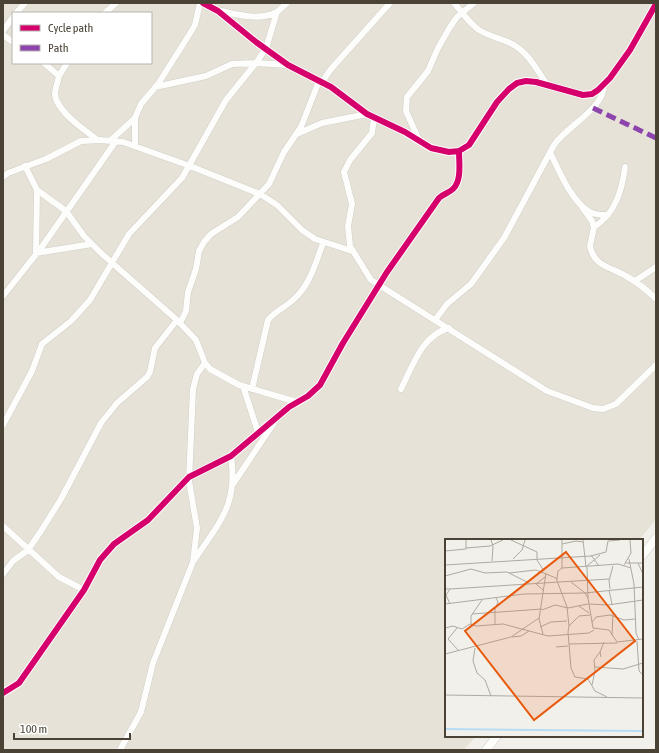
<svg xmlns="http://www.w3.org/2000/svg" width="659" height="753" font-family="'Asap Condensed',sans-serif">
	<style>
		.residential { fill: #e7e2d7; fill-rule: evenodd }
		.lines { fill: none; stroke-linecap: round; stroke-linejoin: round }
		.minor-casing { stroke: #d0cec8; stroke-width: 7 }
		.tertiary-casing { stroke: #d0cec8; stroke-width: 9 }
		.minor { stroke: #fdfdfc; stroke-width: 6 }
		.tertiary { stroke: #fdfdfc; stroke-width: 8 }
		.quiet { stroke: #8e44ad; stroke-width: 5; stroke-dasharray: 10 5; stroke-linecap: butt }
		.cycleway-casing { stroke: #fff; stroke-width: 8 }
		.cycleway { stroke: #d6006c; stroke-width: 6 }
		.inset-river { fill: none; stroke: #b7dcf4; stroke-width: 2 }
		.inset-road { fill: none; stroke: #aeaaa2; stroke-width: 1 }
		.view { fill: #e8590c; fill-opacity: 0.15; stroke: #e8590c; stroke-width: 2 }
		.inset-edge { fill: none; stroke: #494235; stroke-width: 2 }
	</style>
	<rect width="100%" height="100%" fill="#f2f0ea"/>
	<path class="residential" d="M3 3H656V519L639 540H446V736H476L464 750H3ZM13 13H151V63H13Z"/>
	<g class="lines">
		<g class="minor-casing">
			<path id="minor" d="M203 3 218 11 256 42 288 65 331 87 367 114 405 132 431 148 449 152 459 151 469 145 497 102 509 89 517 83 526 81 536 82 583 95 592 94 598 90 610 78 630 50 656 4
				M454 3C462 12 469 23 479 30 489 36 498 38 508 42 527 50 536 68 547 85
				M221 11C240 15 259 21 277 12
				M16 13 25 3
				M105 13 116 3
				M3 31 13 17
				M3 35 13 42
				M44 63 59 76C58 81 55 89 55 94 56 111 85 131 98 140
				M59 76 67 63
				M322 82 331 69 390 3
				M155 87 206 76 232 64 256 63 266 48 277 12 287 3
				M374 118 372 133 350 160 344 172 352 204 348 226 350 246 371 280 547 391 593 408 603 409 616 404 656 365
				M297 134 322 123 367 114
				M111 140 135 118 141 104 158 84 189 35 195 25 200 3
				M419 140 406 111 407 97 428 71 438 48 450 27 457 17 474 3
				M135 146V118
				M550 152C558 169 572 203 590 212 595 215 602 215 608 215
				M25 166 37 190 66 211 84 236 102 254 177 320 196 340 205 363 210 369 239 385 297 402
				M3 177 8 173 46 159 81 141 100 140 123 142 190 166 260 194 277 205 302 230 315 239 352 251
				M37 190 36 253 92 244
				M582 207 592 221 594 227 590 246C594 267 611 267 626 276 637 282 647 290 656 299
				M594 227C615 214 622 191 625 167
				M635 281 656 267
				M3 296 41 248 116 141
				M435 320 447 304 471 284 504 238 554 145C567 126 605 108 604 84
				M180 323 186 311 188 292 196 269 199 251 204 242 211 234 238 217 269 184 284 152 301 127 319 81
				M243 386 258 432
				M252 389 268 320C275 311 286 307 294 299 310 285 316 262 323 243
				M401 389C413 366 421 336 449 328
				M3 425 32 371 42 344 71 321 90 300 129 234 182 178 226 100 256 63 287 65
				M233 484 276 420
				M3 526 59 577 84 590
				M195 559C220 521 238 505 231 456
				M3 574 13 561 28 550 41 531 61 499 101 423 117 403 147 377 150 372 155 348 177 320
				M3 693 19 683 84 590 100 560 114 544 148 520 189 477 231 456 289 407 308 396 320 385 343 343 387 272 439 198C443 194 449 193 453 189 462 180 459 163 459 151
				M120 750 141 712 153 663 193 562 197 528 189 481 193 389 197 374 205 363"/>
		</g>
		<g class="tertiary-casing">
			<path id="tertiary" d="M642 556 656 538
				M486 750 497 736"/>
		</g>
		<use href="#minor" class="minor"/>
		<use href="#tertiary" class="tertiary"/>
		<path class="quiet" d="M593 108 656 138"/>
		<g class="cycleway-casing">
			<path id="cycleway" d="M203 3 218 11 256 42 288 65 331 87 367 114 405 132 431 148 449 152 459 151 469 145 497 102 509 89 517 83 526 81 536 82 583 95 592 94 598 90 610 78 630 50 656 4
				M3 693 19 683 84 590 100 560 114 544 148 520 189 477 231 456 289 407 308 396 320 385 343 343 387 272 439 198C443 194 449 193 453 189 462 180 459 163 459 151"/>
		</g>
		<use href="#cycleway" class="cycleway"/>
	</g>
	<g transform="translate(445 539)">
		<rect width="198" height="198" fill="#f2f0ea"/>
		<path class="inset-river" d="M0 190 198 192"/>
		<path class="inset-road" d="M46 1 48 7 47 22M66 1 92 13V21L99 32M117 1V17M138 1 141 28M117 5 131 2 138 3M21 9 45 7 58 1M0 12 21 10V1M146 16 154 27M68 20 77 11 80 1M184 20 189 45 191 94 194 101M181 24H198M193 24 198 35M0 26 146 17 161 13 163 2 175 1M179 26 186 14 185 1M142 27 155 16M142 28 143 59 148 89 164 91 172 103 198 100M117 29 173 25 186 29M64 34 91 31 111 39 122 68 124 87M0 37 26 30 40 34 62 33 84 44M112 40 113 32 117 29V17M114 43 164 40M126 43 140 54 198 48M0 46 1 50H5L1 56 5 65M5 50 114 43M165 50 164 42 168 27M98 51 91 45 100 38M164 51 167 65M0 65 79 55 140 54 143 59M144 65 163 66 198 61M134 67 144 74M163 67 168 74 167 96M97 71 110 66 123 69 143 65M27 75 97 70M145 76 134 77 124 87 123 93 126 129 130 138 143 140 150 152 162 158M147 83 151 78 165 76 179 81 190 80M26 85V77L37 61M50 86V70L53 63 51 59M95 88 106 83 122 82M0 89 8 87 17 90 25 85 31 87 58 85 103 97 144 94 149 91M12 89 3 100 14 112M98 95 94 80 101 34M67 98 76 97 84 92M192 102 194 132 198 136M124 105 172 104M111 108 123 107M30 109 28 122 32 134 40 141 46 157M0 115 66 98 94 79M156 118 155 113 159 103M150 128 178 130 198 124M147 146 150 132 149 121 155 113M0 156 198 159"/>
		<path class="view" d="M121 13 190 102 89 181 20 92Z"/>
		<rect width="198" height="198" class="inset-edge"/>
	</g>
	<rect width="659" height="753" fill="none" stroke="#494235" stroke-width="8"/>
	<rect x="12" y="12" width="140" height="52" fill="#ffffff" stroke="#b6b3ae"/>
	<rect x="20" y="25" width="20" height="6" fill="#d6006c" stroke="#b6b3ae"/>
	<text x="48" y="32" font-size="12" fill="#494235">Cycle path</text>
	<rect x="20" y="45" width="20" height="6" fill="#8e44ad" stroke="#b6b3ae"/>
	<text x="48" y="52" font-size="12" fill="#494235">Path</text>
	<path d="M14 733v6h116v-6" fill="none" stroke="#494235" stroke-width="2"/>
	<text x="20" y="733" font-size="12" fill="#494235" stroke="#ffffff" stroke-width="3" paint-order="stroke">100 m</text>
</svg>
